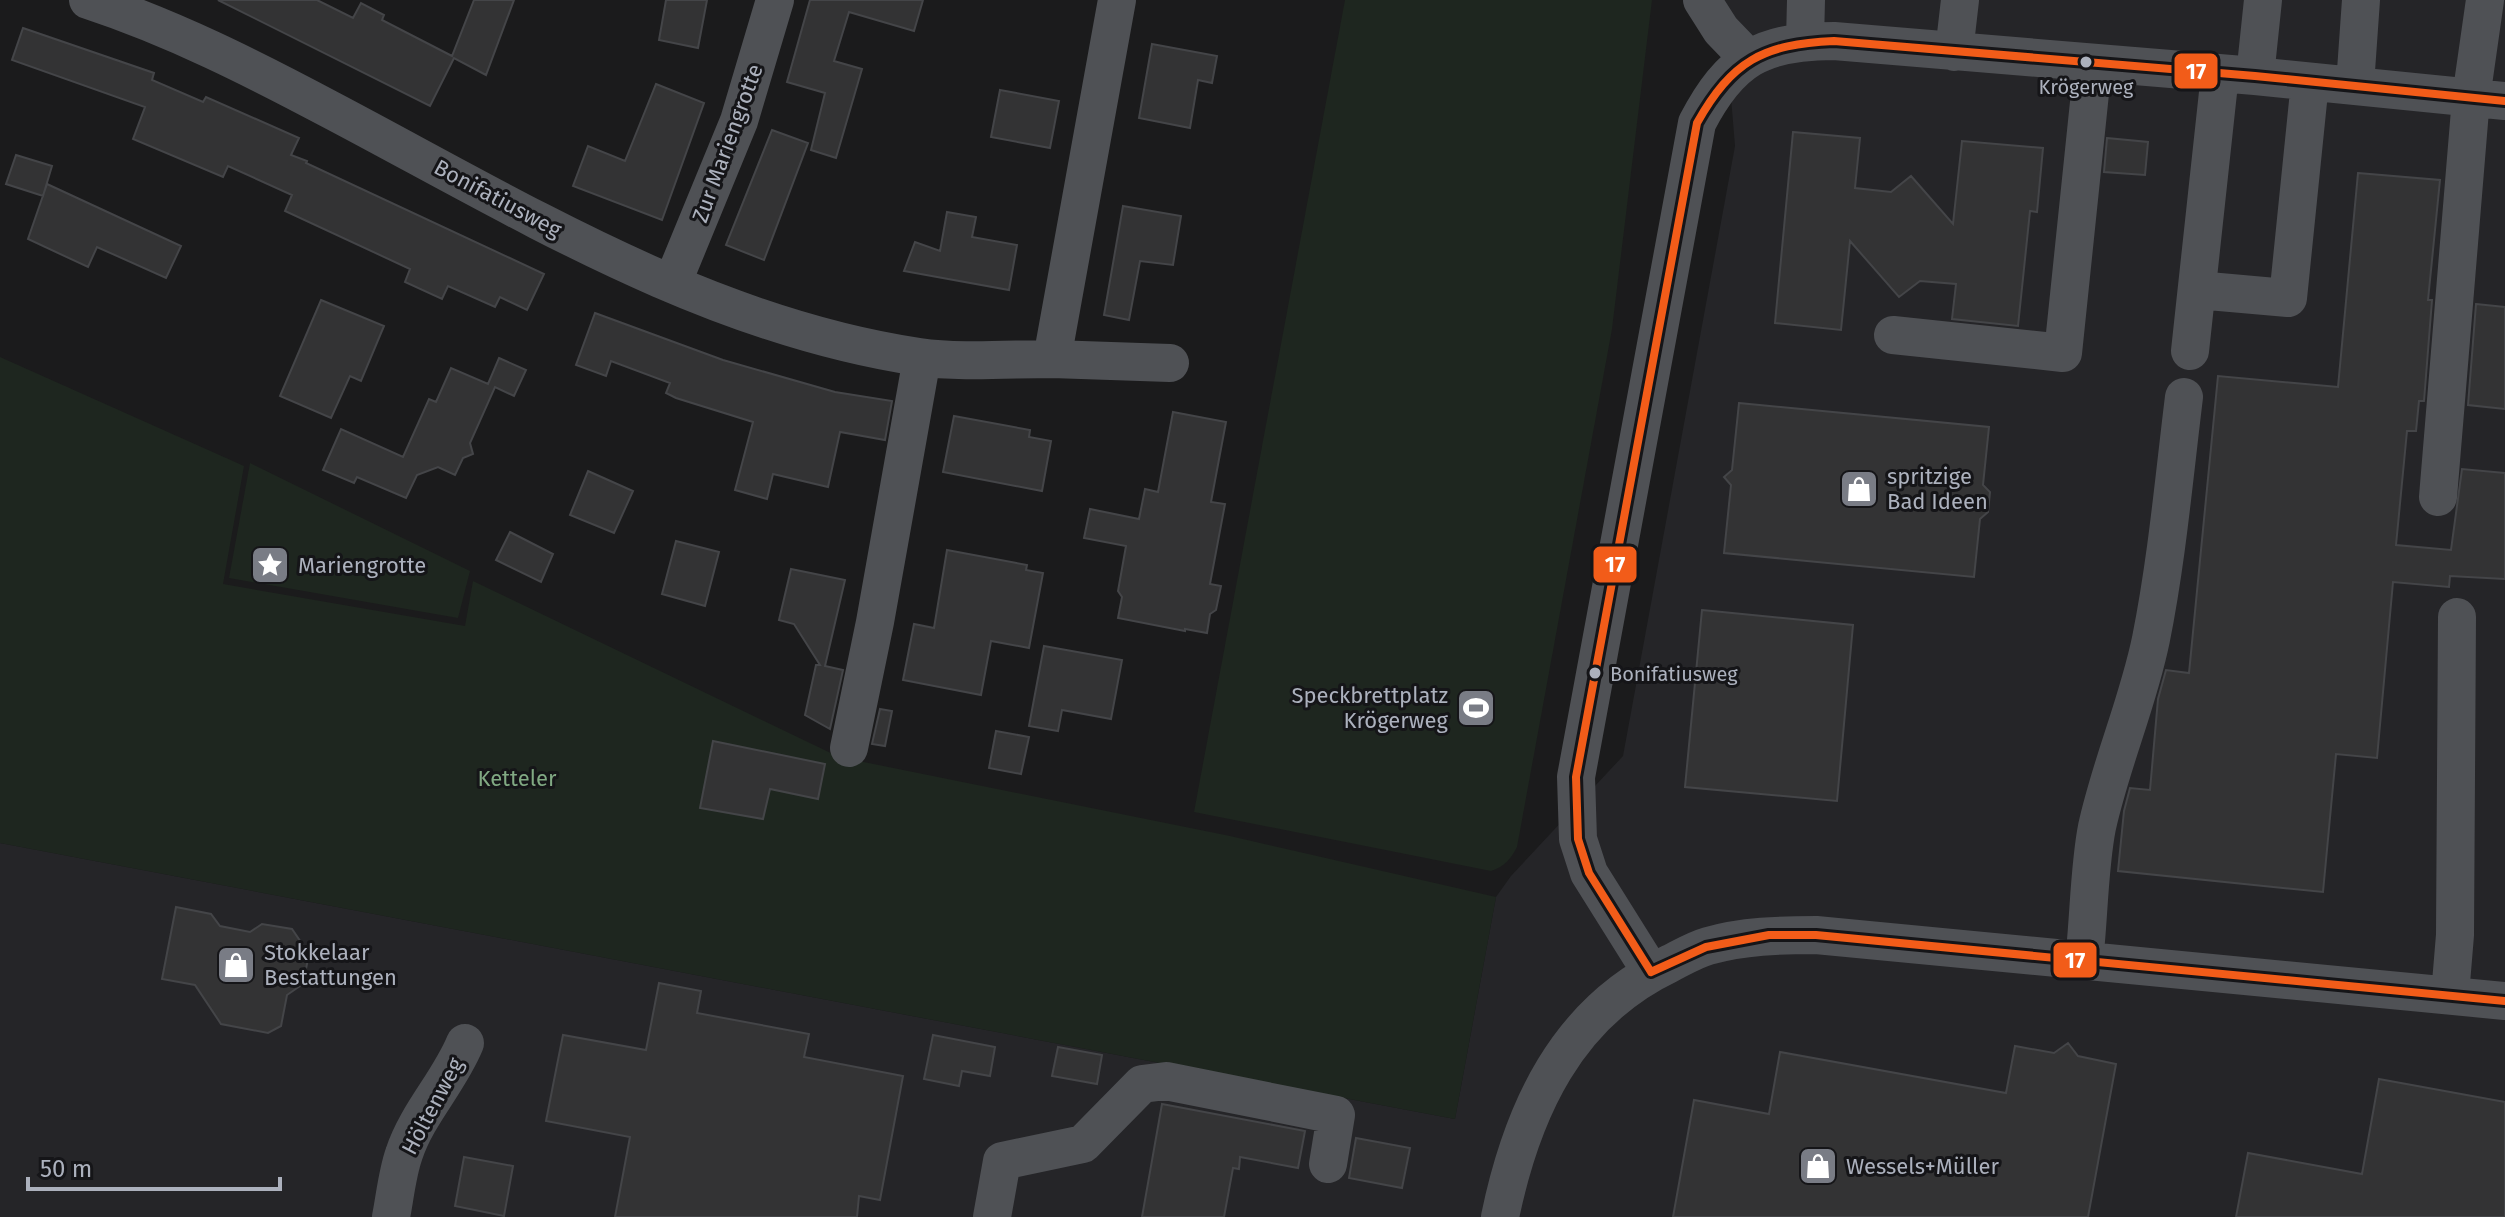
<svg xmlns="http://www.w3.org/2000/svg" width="2505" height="1217" font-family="'Fira Sans',sans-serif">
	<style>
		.built { fill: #252528 }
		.green { fill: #1e261f }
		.building { fill: #333334; stroke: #444548; stroke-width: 2 }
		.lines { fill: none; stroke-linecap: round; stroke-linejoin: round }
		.minor { stroke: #4f5155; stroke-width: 38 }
		.bus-1-casing { stroke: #151518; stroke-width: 14 }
		.bus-1 { stroke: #f25c19; stroke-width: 8 }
		.bus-dot { fill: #acb1bd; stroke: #151518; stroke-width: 3 }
		.labels { text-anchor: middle; stroke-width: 6; stroke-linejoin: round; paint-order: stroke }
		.bus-label { font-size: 20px; fill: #acb1bd; stroke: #151518 }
		.street-label { font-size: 22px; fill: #acb1bd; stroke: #151518 }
		.poi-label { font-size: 22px; fill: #acb1bd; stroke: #151518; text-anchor: start }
		.park-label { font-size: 22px; fill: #81a983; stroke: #151518 }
		.line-badge { stroke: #151518; stroke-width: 3 }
		.badge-label { font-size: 22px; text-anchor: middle; font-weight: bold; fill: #fff }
	</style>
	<rect width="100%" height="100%" fill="#1b1b1c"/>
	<path class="built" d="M1723 0H2505V1217H0V843L1455 1119 1496 897 1511 876 1623 756 1735 146Z"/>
	<path class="green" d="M1345 0H1652L1612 329 1517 847C1511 859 1504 867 1491 871L1194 812Z
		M0 357 244 466 223 584 465 626 473 581 839 757 1230 836 1496 897 1455 1119 0 843Z
		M250 463 470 571 458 618 229 578Z"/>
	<path class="building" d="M218 0H317L353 18 361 3 384 15 382 20 452 56 474 0H514L486 75 454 58 430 106Z
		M666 0H707L698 48 659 40Z
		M810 0H923L914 31 849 12 834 61 862 69 836 158 811 150 825 93 787 82Z
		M23 28 154 73 152 80 203 102 206 97 299 138 291 155 307 161 306 163 544 274 527 310 500 297 495 307 448 286 442 299 405 282 410 269 285 211 292 195 228 166 223 177 133 139 145 107 12 60Z
		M1152 44 1217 56 1212 83 1198 80 1190 128 1139 118Z
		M656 84 704 103 662 220 573 186 588 146 625 161Z
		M1000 90 1059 101 1050 148 991 137Z
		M772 130 808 143 764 260 726 245Z
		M1793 132 1860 138 1855 188 1891 192 1911 176 1953 224 1962 141 2043 148 2037 212 2030 211 2018 326 1952 319 1956 284 1920 281 1899 297 1850 241 1841 330 1775 323Z
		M2107 138 2148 142 2145 175 2104 172Z
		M16 155 52 166 43 196 6 184Z
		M2358 173 2440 180 2428 300H2432L2424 401H2419L2416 431H2407L2396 545 2451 550 2462 469 2505 473V579L2450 576 2449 587 2393 582 2377 758 2336 754 2323 892 2118 871 2124 811 2130 788 2150 790 2158 699 2166 670 2189 673 2218 376 2338 387Z
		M47 184 181 246 166 278 97 247 88 267 28 239Z
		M1123 206 1181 216 1173 265 1140 261 1129 320 1104 315Z
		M947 212 976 217 972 237 1017 245 1009 290 904 271 915 242 940 251Z
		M321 300 384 326 361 381 350 376 331 418 280 396Z
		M2476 304 2505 307V409L2468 405Z
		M595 313 723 360 835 392 892 401 885 440 840 432 828 487 773 474 767 499 735 490 753 422 676 398 666 393 670 383 611 361 606 376 576 365Z
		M499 358 526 370 514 396 495 387 470 443 473 454 463 458 455 475 438 467 417 475 406 498 357 477 354 483 323 470 341 429 403 457 429 399 436 402 451 368 488 384Z
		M1739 403 1989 427 1983 485 1990 492 1988 512 1980 519 1974 577 1724 553 1731 485 1724 477 1732 470Z
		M1173 412 1226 422 1211 502 1225 504 1210 584 1221 586 1216 610 1210 614 1207 633 1185 629V631L1118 618 1122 597 1118 591 1126 546 1084 538 1090 509 1139 519 1145 489 1158 492Z
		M954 416 1030 430 1029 437 1051 441 1042 491 943 472Z
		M588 471 633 491 614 533 570 515Z
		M510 532 553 554 541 582 496 560Z
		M676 541 719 552 705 606 662 594Z
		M947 550 1027 565 1026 570 1043 573 1029 648 991 641 981 695 903 680 914 624 934 628Z
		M791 569 845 580 825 666 843 670 830 729 805 715 816 665H820L794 624 779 620Z
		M1702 610 1853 625 1837 801 1685 787Z
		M1044 646 1122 660 1111 719 1062 710 1058 731 1029 726Z
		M880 709 892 711 885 746 872 744Z
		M996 731 1029 737 1021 774 989 768Z
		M713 741 825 764 818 799 770 789 763 819 700 808Z
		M176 907 211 914 220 926 250 932 262 924 292 929 309 954 303 984 287 995 281 1026 268 1033 221 1024 195 985 162 979Z
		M659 983 701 991 697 1013 809 1034 804 1057 903 1076 880 1200 859 1196 857 1217H615L630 1137 546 1121 557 1065 563 1035 646 1050Z
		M933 1035 995 1047 990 1076 962 1071 959 1086 924 1079Z
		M2068 1043 2078 1056 2116 1064 2088 1217H1673L1694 1100 1769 1114 1780 1052 2006 1093 2015 1046 2054 1053Z
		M1058 1047 1102 1055 1097 1084 1052 1076Z
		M2379 1079 2505 1102V1217H2236L2248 1153 2362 1174Z
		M1162 1104 1305 1131 1298 1168 1240 1157 1239 1169 1233 1168 1224 1217H1142Z
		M1356 1138 1410 1148 1402 1188 1349 1178Z
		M464 1157 513 1166 504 1216 455 1206Z"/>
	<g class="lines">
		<path class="minor" d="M88 0C173 28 252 68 331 110 519 209 705 325 919 357 958 363 1012 359 1052 359L1117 0
			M1702 0 1721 30 1748 58
			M1805 41 1806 0
			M1954 52 1960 0
			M2255 76 2263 0
			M2355 85 2361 0
			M672 284 739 121 775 0
			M2197 290 2288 298 2310 82
			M1893 335 2063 353 2093 64
			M2190 351 2220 74
			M1052 359 1170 363
			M2438 497 2471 98 2485 0
			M849 748 875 622 922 358
			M2084 961C2089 919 2089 867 2097 827 2111 763 2138 703 2151 639 2167 559 2174 478 2184 397
			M1651 972 1589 873 1578 839 1576 777 1697 123C1730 59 1762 41 1834 41L2255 76 2505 101
			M2450 995 2455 935 2457 617
			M391 1217C395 1197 397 1174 404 1154 417 1114 449 1082 465 1043
			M992 1217 1002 1161 1083 1144 1142 1084 1166 1081 1336 1115 1328 1164
			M1500 1217C1522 1111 1566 1013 1669 964 1681 958 1694 950 1708 946 1743 936 1780 935 1816 935L2505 1001"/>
		<g class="bus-1-casing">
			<path id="bus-1" d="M1651 972 1589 873 1578 839 1576 777 1697 123C1732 61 1763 44 1834 41L2255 76 2505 101
				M1651 972 1706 947 1769 935H1816L2505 1001"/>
		</g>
		<use href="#bus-1" class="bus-1"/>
	</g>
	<defs>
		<g id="shop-square" transform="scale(2)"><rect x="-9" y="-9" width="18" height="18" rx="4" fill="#797c85" stroke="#151518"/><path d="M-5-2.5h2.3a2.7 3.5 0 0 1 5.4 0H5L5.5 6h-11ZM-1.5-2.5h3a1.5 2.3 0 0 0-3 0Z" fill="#fff"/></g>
		<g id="sight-square" transform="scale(2)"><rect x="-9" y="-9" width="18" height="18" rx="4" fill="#797c85" stroke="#151518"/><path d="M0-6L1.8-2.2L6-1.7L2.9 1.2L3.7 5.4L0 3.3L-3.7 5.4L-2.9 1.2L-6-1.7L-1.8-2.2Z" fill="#fff"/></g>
		<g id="stadium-square" transform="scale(2)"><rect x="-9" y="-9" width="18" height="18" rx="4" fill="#797c85" stroke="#151518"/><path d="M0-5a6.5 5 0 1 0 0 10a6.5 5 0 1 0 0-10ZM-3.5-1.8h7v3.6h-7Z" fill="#fff"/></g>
	</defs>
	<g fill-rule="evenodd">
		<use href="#shop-square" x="1859" y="489"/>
		<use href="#sight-square" x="270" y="565"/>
		<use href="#stadium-square" x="1476" y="708"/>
		<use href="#shop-square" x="236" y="965"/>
		<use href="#shop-square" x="1818" y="1166"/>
	</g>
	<g class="bus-dot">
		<circle cx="2086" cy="62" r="7"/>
		<circle cx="1595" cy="673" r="7"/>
	</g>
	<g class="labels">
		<g class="bus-label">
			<text x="2086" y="94">Krögerweg</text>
			<text x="1610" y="681" text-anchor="start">Bonifatiusweg</text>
		</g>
		<g class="street-label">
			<text transform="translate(727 143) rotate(-70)" y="8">Zur Mariengrotte</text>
			<text transform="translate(498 198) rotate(28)" y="8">Bonifatiusweg</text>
			<text transform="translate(432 1106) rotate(-62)" y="8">Höltenweg</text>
		</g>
		<g class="poi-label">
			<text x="1887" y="484">spritzige<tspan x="1887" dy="25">Bad Ideen</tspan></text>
			<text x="298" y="573">Mariengrotte</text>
			<text x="1448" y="703" text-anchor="end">Speckbrettplatz<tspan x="1448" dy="25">Krögerweg</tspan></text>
			<text x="264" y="960">Stokkelaar<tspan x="264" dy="25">Bestattungen</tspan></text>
			<text x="1846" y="1174">Wessels+Müller</text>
		</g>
		<g class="park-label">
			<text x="517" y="786">Ketteler</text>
		</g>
	</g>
	<g class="line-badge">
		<rect x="2173" y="52" width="46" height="38" rx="8" fill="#f25c19"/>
		<rect x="1592" y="545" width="46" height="39" rx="8" fill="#f25c19"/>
		<rect x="2052" y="941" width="46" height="38" rx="8" fill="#f25c19"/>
	</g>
	<g class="badge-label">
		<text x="2196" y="79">17</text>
		<text x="1615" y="572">17</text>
		<text x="2075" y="968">17</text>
	</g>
	<path d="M28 1177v12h252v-12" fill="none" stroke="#acb1bd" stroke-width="4"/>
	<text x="40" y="1177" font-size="24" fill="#acb1bd" stroke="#151518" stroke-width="6" paint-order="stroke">50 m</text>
</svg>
